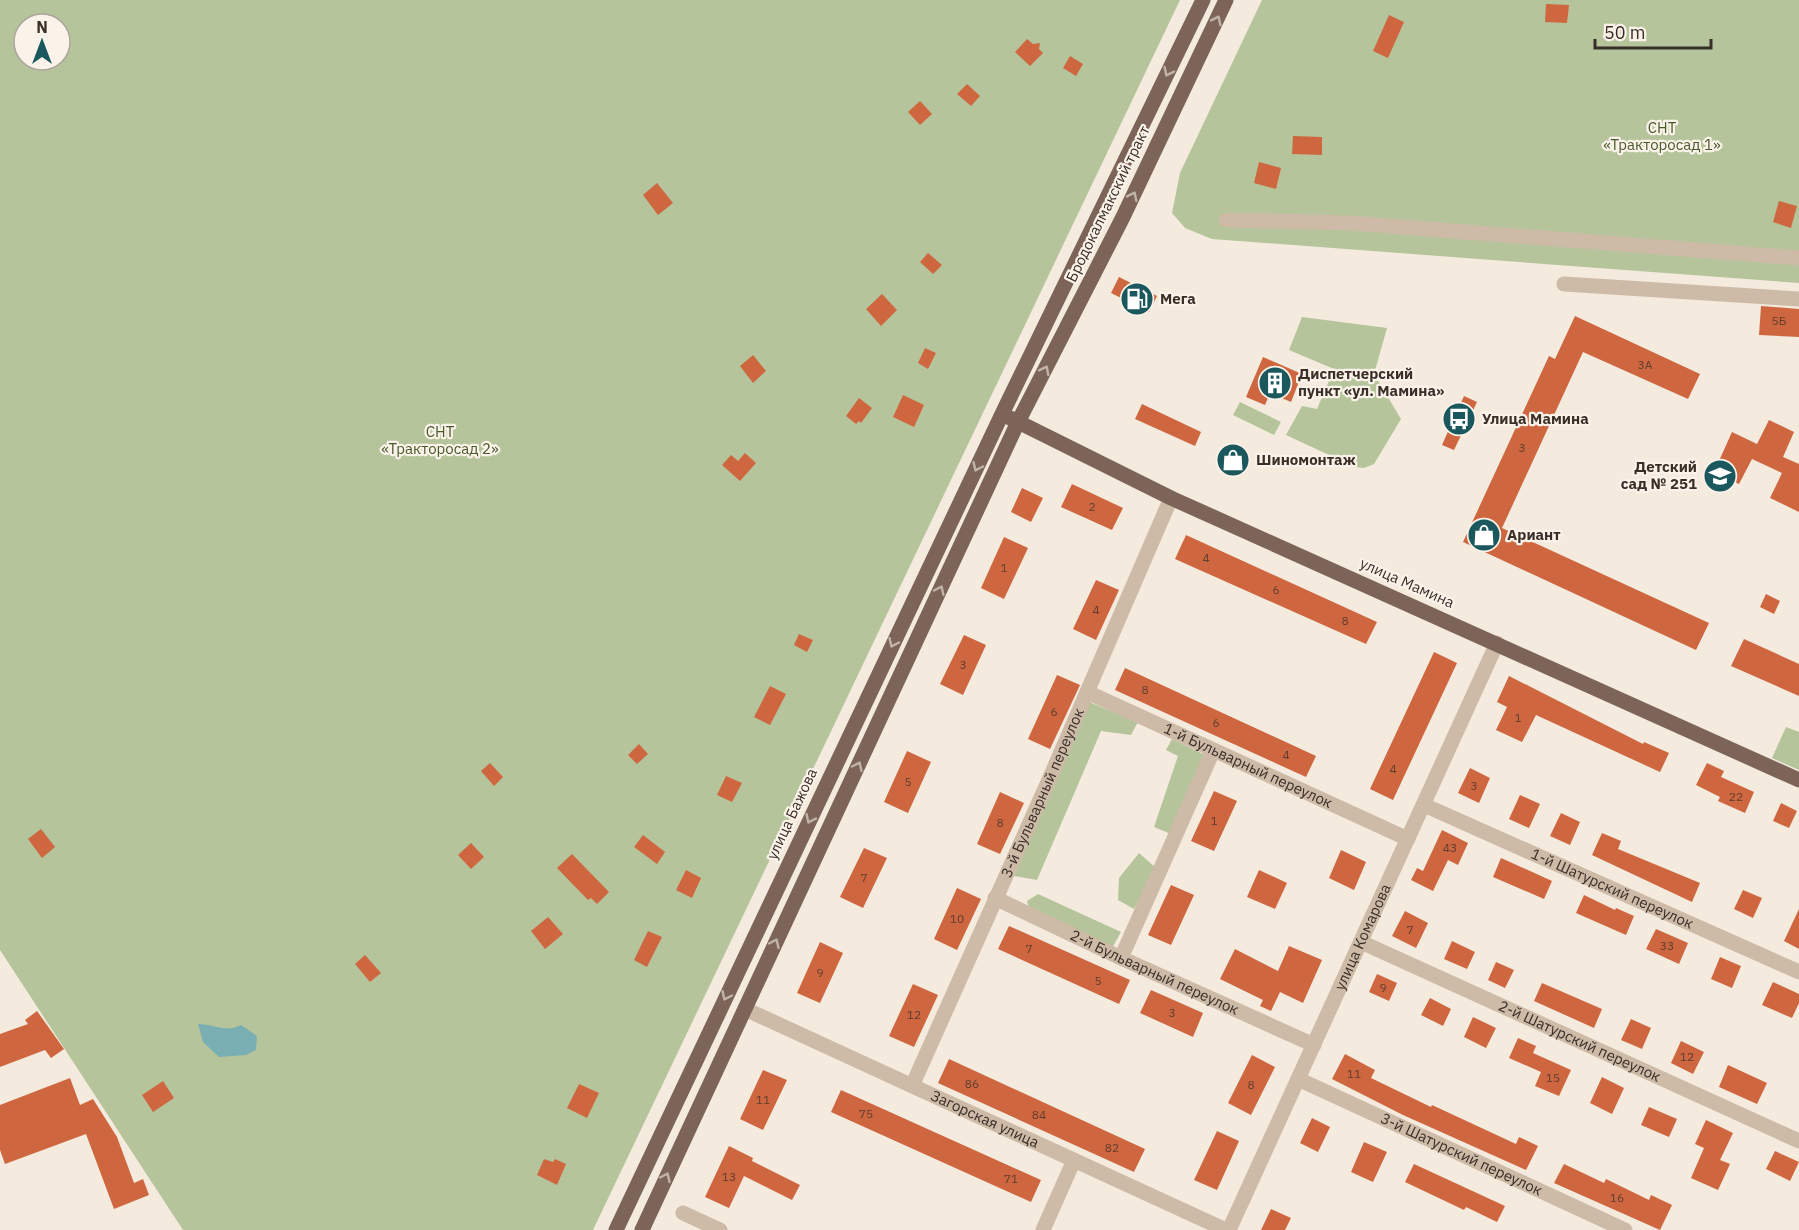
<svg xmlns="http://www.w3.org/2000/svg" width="1799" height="1230" font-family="'IBM Plex Sans',sans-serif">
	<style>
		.green { fill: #b5c49b; fill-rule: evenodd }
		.water { fill: #79afb3 }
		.building { fill: #ce6740 }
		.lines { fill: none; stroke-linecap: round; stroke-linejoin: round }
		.minor { stroke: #cdbaa7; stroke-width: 15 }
		.major { stroke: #7c6558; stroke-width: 15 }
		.oneway { stroke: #c2b3a8 }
		.labels { text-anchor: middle; stroke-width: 4.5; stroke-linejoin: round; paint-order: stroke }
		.number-label { font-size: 12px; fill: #5e3c2e }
		.park-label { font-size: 15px; fill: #475a2a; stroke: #fbf3ea }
		.street-label { font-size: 15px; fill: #392e28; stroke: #fbf3ea }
		.poi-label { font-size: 15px; font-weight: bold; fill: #392e28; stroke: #fbf3ea; text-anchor: start }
	</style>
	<rect width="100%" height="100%" fill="#f4eadd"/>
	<path class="green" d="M0 0H1180L593 1230H183L0 950ZM24 24H60V60H24Z
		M1262 0H1799V283L1212 239 1185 228 1172 213 1180 173Z
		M1302 317 1387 328 1374 374 1401 419 1374 464 1364 468 1355 467 1286 435 1302 406 1317 409 1334 369 1289 350Z
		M1240 402 1281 422 1274 435 1233 415Z
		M1089 702 1138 722 1131 735 1101 731 1037 880 1014 876Z
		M1786 727 1799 732V770L1772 758Z
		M1172 739 1205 755 1171 834 1154 827 1178 756 1166 750Z
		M1139 853 1156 868 1134 909 1118 900 1119 878Z
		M1038 894 1121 932 1112 948 1030 911 1027 901Z"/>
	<path class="water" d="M198 1024C214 1024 226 1033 241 1025L257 1036 256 1050 246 1055 219 1057 203 1042Z"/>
	<path class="building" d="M1546 4 1569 5 1567 23 1545 22Z
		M1389 15 1404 22 1388 58 1373 51Z
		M1027 39 1033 44 1040 43 1039 49 1043 53 1030 66 1015 52Z
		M1070 56 1083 64 1076 76 1063 68Z
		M967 84 980 96 971 106 957 94Z
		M920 101 932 114 920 125 908 112Z
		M1293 136 1322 137V155L1292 154Z
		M1259 162 1281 168 1276 189 1254 183Z
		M657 183 673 203 658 215 643 195Z
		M1779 201 1797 206 1791 228 1773 222Z
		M928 253 942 265 933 274 920 262Z
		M1119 277 1157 296 1149 312 1111 293Z
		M882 294 897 310 881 326 866 309Z
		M1761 306 1799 309V337L1759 335Z
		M1575 316 1700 374 1688 399 1583 352 1502 528 1709 623 1696 650 1463 542 1549 356 1555 359Z
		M925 348 936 353 928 369 918 363Z
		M753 355 766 371 753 383 740 366Z
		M1263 357 1302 374 1291 402 1270 393 1265 405 1246 397Z
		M903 395 924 405 914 427 893 417Z
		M1464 396 1477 402 1454 450 1442 445Z
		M859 398 872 408 861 423 859 421 856 424 846 416Z
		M1142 404 1201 432 1195 446 1135 419Z
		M1769 420 1794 432 1783 457 1799 464V512L1770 498 1782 473 1752 459 1739 484 1714 472 1732 432 1757 444Z
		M745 453 756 463 740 481 722 465 731 455 738 461Z
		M1072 484 1123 508 1112 530 1061 507Z
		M1022 488 1043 498 1031 522 1011 512Z
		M1186 535 1377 622 1366 644 1175 559Z
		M1004 537 1028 548 1004 599 981 588Z
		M1096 580 1119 590 1096 640 1073 629Z
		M1766 594 1780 601 1774 614 1760 607Z
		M799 634 813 640 807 652 794 645Z
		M964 635 986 645 963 695 940 684Z
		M1744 639 1799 664V696L1731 666Z
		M1434 652 1457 663 1393 800 1370 789Z
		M1125 668 1316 756 1306 777 1115 690Z
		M1057 675 1080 685 1050 749 1028 739Z
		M1509 676 1643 744 1644 742 1669 753 1660 772 1536 715 1522 742 1496 730 1507 707 1497 702Z
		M770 686 786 694 770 725 754 717Z
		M639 744 648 754 637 764 628 755Z
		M907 751 931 762 908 813 884 802Z
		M490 763 503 777 494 786 481 771Z
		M1707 763 1724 771 1721 777 1754 792 1745 813 1718 801 1720 797 1696 785Z
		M1470 768 1490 778 1479 803 1458 793Z
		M726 776 742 783 732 802 717 795Z
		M1214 791 1237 801 1214 851 1191 841Z
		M1000 792 1024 803 1000 854 977 844Z
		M1520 795 1540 804 1529 828 1509 819Z
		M1781 803 1797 811 1789 828 1773 821Z
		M1561 813 1580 822 1570 845 1550 836Z
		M41 829 55 847 42 858 28 839Z
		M1442 830 1468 843 1458 865 1448 860 1433 891 1411 880 1417 868 1423 871Z
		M1602 833 1621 841 1618 849 1700 883 1692 902 1592 855Z
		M643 835 665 852 657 864 634 847Z
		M471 843 484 857 471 869 458 855Z
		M864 848 887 858 863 908 840 897Z
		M1341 850 1366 862 1354 890 1329 878Z
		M572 854 609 892 597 904 591 898 588 900 557 868Z
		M1501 858 1552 881 1544 899 1493 877Z
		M686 870 701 878 692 898 676 890Z
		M1259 870 1287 883 1275 909 1247 897Z
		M1171 885 1194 895 1171 945 1148 935Z
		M957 888 981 899 957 950 934 939Z
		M1743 890 1762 898 1753 918 1734 909Z
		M1584 895 1615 910 1616 908 1634 916 1626 935 1576 913Z
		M1799 909V949L1784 941Z
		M1405 911 1428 923 1416 948 1392 936Z
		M548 917 563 934 545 949 531 931Z
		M1009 926 1130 980 1119 1004 998 949Z
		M1656 929 1688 943 1679 964 1646 949Z
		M648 931 662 937 647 967 634 960Z
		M1452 941 1475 952 1467 969 1444 959Z
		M820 942 843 953 820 1003 797 993Z
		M1289 946 1322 960 1303 1003 1280 992 1271 1011 1260 1006 1263 1000 1220 979 1235 949 1278 971Z
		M365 955 381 973 370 982 355 964Z
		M1720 957 1741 966 1732 988 1711 979Z
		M1496 962 1514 970 1505 988 1488 980Z
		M1377 974 1397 983 1389 1001 1369 992Z
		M1773 982 1799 994V1003L1792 1018 1762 1005Z
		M1542 983 1602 1009 1594 1028 1534 1001Z
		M913 984 938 995 914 1047 889 1036Z
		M1151 990 1203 1013 1193 1037 1140 1013Z
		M1430 998 1451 1009 1443 1026 1421 1015Z
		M37 1011 64 1049 51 1058 45 1050 0 1067V1034L28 1024 25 1020Z
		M1473 1017 1496 1028 1486 1048 1464 1037Z
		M1631 1019 1651 1028 1642 1049 1621 1040Z
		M1518 1038 1536 1046 1533 1053 1571 1070 1559 1096 1535 1086 1541 1072 1509 1058Z
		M1681 1041 1704 1052 1693 1074 1671 1063Z
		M1345 1054 1375 1070 1371 1078 1431 1107 1432 1105 1516 1144 1519 1137 1538 1146 1526 1170 1403 1115 1332 1079Z
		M1252 1055 1275 1067 1251 1115 1228 1103Z
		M949 1059 1145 1149 1134 1172 938 1083Z
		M1728 1065 1767 1083 1757 1104 1719 1087Z
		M763 1070 787 1080 763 1130 740 1119Z
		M1602 1077 1624 1088 1612 1114 1590 1103Z
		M70 1078 80 1105 93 1099 117 1137 134 1183 143 1179 149 1195 114 1209 86 1134 5 1164 0 1150V1105Z
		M163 1081 174 1098 153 1112 142 1095Z
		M579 1084 599 1093 587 1118 567 1108Z
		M841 1090 1041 1180 1031 1202 831 1112Z
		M1649 1107 1677 1119 1669 1137 1641 1125Z
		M1312 1118 1330 1127 1318 1152 1300 1143Z
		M1706 1120 1733 1133 1720 1160 1730 1164 1718 1190 1691 1178 1704 1148 1695 1144Z
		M1217 1131 1239 1141 1217 1190 1194 1180Z
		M1364 1142 1387 1152 1373 1182 1351 1172Z
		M729 1146 753 1158 752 1161 800 1185 792 1200 744 1176 729 1208 705 1197Z
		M1775 1151 1799 1162 1790 1181 1766 1169Z
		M544 1159 553 1162 555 1159 566 1164 557 1185 537 1175Z
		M1414 1164 1505 1206 1497 1222 1466 1207 1464 1210 1405 1182Z
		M1564 1164 1604 1183 1606 1179 1649 1200 1651 1195 1672 1205 1660 1230 1554 1183Z
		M1271 1209 1291 1218 1285 1230H1261Z"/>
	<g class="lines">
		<g class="minor">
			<path d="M1226 220 1351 223 1799 258"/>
			<path d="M1564 284 1799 299"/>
			<path id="s1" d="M1087 692 1408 839"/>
			<path id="s2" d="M1424 805 1799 972"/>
			<path id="s3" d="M995 898 1121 958 1314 1045"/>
			<path id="s4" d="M1361 942 1799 1141"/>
			<path d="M1121 958 1213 751"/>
			<path id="s5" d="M745 1009 1226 1230"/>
			<path id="s6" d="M1298 1079 1625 1230"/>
			<path id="s7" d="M912 1086 1052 773 1171 498"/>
			<path d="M683 1213 720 1230"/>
			<path d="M1043 1230 1074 1160"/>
			<path id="s8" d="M1229 1230 1497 643"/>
		</g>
		<path class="major" d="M1010 418 1171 498 1799 780
			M616 1230 1002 414 1203 0
			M642 1230 1018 422 1123 217 1226 0"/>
	</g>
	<defs><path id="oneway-chevron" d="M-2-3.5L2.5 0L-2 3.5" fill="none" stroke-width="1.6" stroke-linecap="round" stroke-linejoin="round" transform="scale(1.5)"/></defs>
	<g class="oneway">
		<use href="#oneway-chevron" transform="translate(1217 20) rotate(-64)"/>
		<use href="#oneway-chevron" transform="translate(1168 72) rotate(116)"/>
		<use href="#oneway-chevron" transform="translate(1133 196) rotate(-64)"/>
		<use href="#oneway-chevron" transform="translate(1045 370) rotate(-63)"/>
		<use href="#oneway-chevron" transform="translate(977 467) rotate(115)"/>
		<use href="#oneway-chevron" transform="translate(940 590) rotate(-65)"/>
		<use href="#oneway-chevron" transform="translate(893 643) rotate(115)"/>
		<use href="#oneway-chevron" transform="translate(858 766) rotate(-65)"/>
		<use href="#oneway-chevron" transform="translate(810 819) rotate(115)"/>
		<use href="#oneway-chevron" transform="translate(775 943) rotate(-65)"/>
		<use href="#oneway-chevron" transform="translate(726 996) rotate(115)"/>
		<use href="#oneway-chevron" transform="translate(666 1177) rotate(-65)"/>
	</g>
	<defs>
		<g id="fuel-disc" transform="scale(1.725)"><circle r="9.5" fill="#1a585e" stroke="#fbf3ea"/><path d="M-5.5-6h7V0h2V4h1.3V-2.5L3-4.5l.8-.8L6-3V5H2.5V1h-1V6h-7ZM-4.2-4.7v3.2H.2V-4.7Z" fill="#fff"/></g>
		<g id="building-disc" transform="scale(1.725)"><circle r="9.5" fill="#1a585e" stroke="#fbf3ea"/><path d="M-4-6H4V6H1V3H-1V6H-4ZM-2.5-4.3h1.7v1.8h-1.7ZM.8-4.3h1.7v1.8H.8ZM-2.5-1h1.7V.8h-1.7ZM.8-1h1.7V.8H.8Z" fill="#fff"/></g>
		<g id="bus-disc" transform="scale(1.725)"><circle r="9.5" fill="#1a585e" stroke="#fbf3ea"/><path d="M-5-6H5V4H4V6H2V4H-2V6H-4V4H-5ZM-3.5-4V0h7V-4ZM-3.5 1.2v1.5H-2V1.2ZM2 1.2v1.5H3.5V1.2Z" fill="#fff"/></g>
		<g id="shop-disc" transform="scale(1.725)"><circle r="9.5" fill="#1a585e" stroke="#fbf3ea"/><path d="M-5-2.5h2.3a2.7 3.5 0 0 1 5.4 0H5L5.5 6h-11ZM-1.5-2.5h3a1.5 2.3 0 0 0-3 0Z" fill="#fff"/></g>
		<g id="school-disc" transform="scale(1.725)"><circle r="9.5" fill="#1a585e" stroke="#fbf3ea"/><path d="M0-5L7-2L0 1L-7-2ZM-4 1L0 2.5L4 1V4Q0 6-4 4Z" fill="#fff"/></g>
	</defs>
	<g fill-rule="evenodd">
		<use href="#fuel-disc" x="1137" y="299"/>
		<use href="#building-disc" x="1275" y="383"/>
		<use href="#bus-disc" x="1459" y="419"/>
		<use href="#shop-disc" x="1233" y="460"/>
		<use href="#school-disc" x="1720" y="476"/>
		<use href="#shop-disc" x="1484" y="535"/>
	</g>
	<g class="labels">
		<g class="number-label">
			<text x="1779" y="325">5Б</text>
			<text x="1645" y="369">3А</text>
			<text x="1522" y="452">3</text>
			<text x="1092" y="511">2</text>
			<text x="1206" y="562">4</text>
			<text x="1004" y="572">1</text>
			<text x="1276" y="594">6</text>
			<text x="1096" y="614">4</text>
			<text x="1345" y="625">8</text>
			<text x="963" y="669">3</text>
			<text x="1145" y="694">8</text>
			<text x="1054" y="716">6</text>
			<text x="1518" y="722">1</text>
			<text x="1216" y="727">6</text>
			<text x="1286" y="759">4</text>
			<text x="1393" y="773">4</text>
			<text x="908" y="786">5</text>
			<text x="1474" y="790">3</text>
			<text x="1736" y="801">22</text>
			<text x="1214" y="825">1</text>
			<text x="1000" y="827">8</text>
			<text x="1450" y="852">43</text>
			<text x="864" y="882">7</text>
			<text x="957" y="923">10</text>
			<text x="1410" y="934">7</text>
			<text x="1667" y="950">33</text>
			<text x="1029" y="953">7</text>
			<text x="820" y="977">9</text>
			<text x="1098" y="985">5</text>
			<text x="1383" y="992">9</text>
			<text x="1172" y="1017">3</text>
			<text x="914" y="1019">12</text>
			<text x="1687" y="1061">12</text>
			<text x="1354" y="1078">11</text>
			<text x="1553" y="1082">15</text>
			<text x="972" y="1088">86</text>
			<text x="1251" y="1089">8</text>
			<text x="763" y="1104">11</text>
			<text x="866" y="1118">75</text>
			<text x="1039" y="1119">84</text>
			<text x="1112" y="1152">82</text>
			<text x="729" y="1181">13</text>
			<text x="1011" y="1183">71</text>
			<text x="1617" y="1202">16</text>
		</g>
		<g class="park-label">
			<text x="1662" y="133">СНТ<tspan x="1662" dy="17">«Тракторосад 1»</tspan></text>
			<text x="440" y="437">СНТ<tspan x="440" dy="17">«Тракторосад 2»</tspan></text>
		</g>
		<g class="street-label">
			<text transform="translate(1108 204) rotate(-64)" y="5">Бродокалмакский тракт</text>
			<text transform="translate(1407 583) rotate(24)" y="5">улица Мамина</text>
			<text dy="5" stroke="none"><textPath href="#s1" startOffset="177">1-й Бульварный переулок</textPath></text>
			<text dy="5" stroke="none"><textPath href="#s7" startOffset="321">3-й Бульварный переулок</textPath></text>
			<text transform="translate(792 814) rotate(-65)" y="5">улица Бажова</text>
			<text dy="5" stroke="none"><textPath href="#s2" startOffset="206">1-й Шатурский переулок</textPath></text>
			<text dy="5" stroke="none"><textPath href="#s8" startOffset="322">улица Комарова</textPath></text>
			<text dy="5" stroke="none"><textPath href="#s3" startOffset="176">2-й Бульварный переулок</textPath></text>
			<text dy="5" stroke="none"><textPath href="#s4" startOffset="240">2-й Шатурский переулок</textPath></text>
			<text dy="5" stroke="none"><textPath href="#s5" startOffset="264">Загорская улица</textPath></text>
			<text dy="5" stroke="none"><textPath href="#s6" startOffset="180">3-й Шатурский переулок</textPath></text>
		</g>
		<g class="poi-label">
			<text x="1160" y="304">Мега</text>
			<text x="1298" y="379">Диспетчерский<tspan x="1298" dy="17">пункт «ул. Мамина»</tspan></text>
			<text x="1482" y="424">Улица Мамина</text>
			<text x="1256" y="465">Шиномонтаж</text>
			<text x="1697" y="472" text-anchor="end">Детский<tspan x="1697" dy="17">сад № 251</tspan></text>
			<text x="1507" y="540">Ариант</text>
		</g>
	</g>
	<g transform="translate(42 42)"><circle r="28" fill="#fbf3ea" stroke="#ada49c" stroke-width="1.5"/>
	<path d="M0-4.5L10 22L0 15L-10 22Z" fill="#1a585e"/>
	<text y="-9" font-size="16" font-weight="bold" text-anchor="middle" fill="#392e28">N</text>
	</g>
	<path d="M1595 39v9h116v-9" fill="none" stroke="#392e28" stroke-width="3"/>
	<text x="1604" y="39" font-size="18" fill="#392e28" stroke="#fbf3ea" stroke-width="4.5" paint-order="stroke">50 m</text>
</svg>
